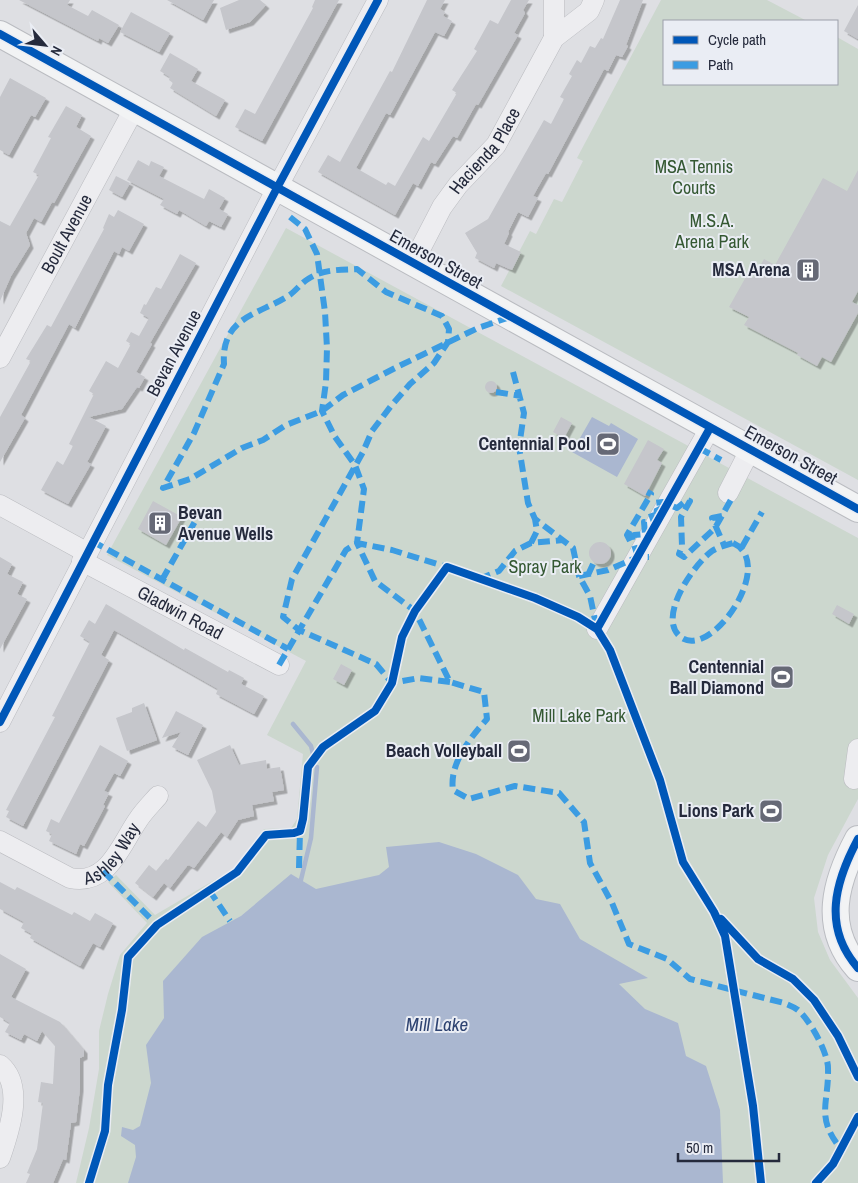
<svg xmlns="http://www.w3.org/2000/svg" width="858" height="1183" font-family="'Archivo Narrow',sans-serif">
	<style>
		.green { fill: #ccd7ce }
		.water { fill: #aab7d0 }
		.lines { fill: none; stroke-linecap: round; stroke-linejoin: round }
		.stream { stroke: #aab7d0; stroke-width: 4.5 }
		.building { fill: #c5c6cb; filter: url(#shadow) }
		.minor-casing { stroke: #bbbcc0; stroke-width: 21 }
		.major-casing { stroke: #babcc1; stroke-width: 28 }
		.minor { stroke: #ededf0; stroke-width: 20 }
		.major { stroke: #f2f3f4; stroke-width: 26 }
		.quiet { stroke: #3c9ce2; stroke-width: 6; stroke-dasharray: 12 6; stroke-linecap: butt }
		.cycleway-casing { stroke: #eaedf4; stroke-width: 11 }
		.cycleway { stroke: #0057b8; stroke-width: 8 }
		.labels { text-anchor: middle; stroke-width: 4; stroke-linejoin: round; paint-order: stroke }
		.street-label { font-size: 18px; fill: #252a3c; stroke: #eaedf4 }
		.park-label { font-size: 18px; fill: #345832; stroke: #eaedf4 }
		.poi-label { font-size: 18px; font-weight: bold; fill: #252a3c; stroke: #eaedf4; text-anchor: end }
		.water-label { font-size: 19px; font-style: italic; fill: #2e4371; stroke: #eaedf4 }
	</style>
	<defs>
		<filter id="shadow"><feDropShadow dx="3.5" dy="3.5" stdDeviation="0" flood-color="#0004"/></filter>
	</defs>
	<rect width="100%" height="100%" fill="#dedfe3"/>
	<path class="green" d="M661 0H767L807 21H664V84H837V37L858 49V480L501 286 530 231 536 234 554 199 562 202 583 161 577 158Z
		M286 228 858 538V799L828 855 814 898 818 932 830 960 858 998V1183H76L89 1128 99 1069V1031L108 994 120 955 147 923 108 882 116 875 155 915 235 868 264 829 291 828 297 819 303 754 267 735 306 661 107 555Z"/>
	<path class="water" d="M592 417 609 426 611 423 638 439 617 477 572 452Z
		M439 842 476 854 518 875 536 899 560 904 580 939 648 978 619 984 645 1009 678 1023 686 1056 706 1066 720 1110 723 1183H128L136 1157 135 1145 121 1136 122 1127 133 1130 140 1126 151 1083 146 1045 164 1018 163 981 202 937 241 916 291 874 316 889 379 875 389 867 386 847Z"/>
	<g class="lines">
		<path class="stream" d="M293 724 311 746 313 754
			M300 884 311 838 317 767"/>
	</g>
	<path class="building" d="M19 0H70L67 5 88 16 92 10 119 25 108 43 99 38 98 41Z
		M167 0H214L203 20Z
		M239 0H260L266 5 250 22 226 30 220 8Z
		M315 0H339L262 141 235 127 245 109 255 114 313 8 312 7Z
		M427 0H445L440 9 445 12 443 16 452 21 444 36 435 32 390 115 386 113 356 168 386 185 388 182 395 186 423 137 429 141 457 93 452 90 477 51 474 49 490 20 498 24 511 0H529L523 10 525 13 514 33 518 35 478 105 476 104 457 138 453 136 435 164 431 162 418 186 413 183 395 215 318 172 328 155 340 162 390 71 392 72Z
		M620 0H643L626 45 628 46 622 57 616 55 608 71 604 69 548 174 546 173 533 196 538 198 528 217 518 212 508 232 509 233 504 244 521 252 512 270 496 263 494 268 475 258 477 253 465 233 488 219 544 120 551 124 564 99 560 97 572 76 569 74 577 60 581 63 590 46 595 48 601 38 603 39Z
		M858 5V39L844 31Z
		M131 12 170 33 159 52 120 32Z
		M170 53 198 69 191 81 225 100 216 116 170 88 173 83 169 80 170 77 160 71Z
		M10 78 46 98 35 117 31 115 9 155 0 150V97Z
		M66 106 82 115 76 127 91 136 54 203 52 202 41 222 34 218 26 233 30 245 11 276 0 301V221L10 226 39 175 33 172 51 138 48 137Z
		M138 160 149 166 151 161 164 167 159 176 204 199 209 189 225 198 219 209 228 214 221 227 209 221 206 226 179 210 177 214 160 205 164 199 127 180Z
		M858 170V291L852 302 858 305V313L831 362 822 357 817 366 797 355 798 353 744 325 749 317 729 307 747 275 753 278 764 259 775 265 823 178 847 191Z
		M116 176 130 183 122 197 109 190Z
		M118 210 144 224 129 251 122 247 119 254 114 251 75 328 69 324 21 415 25 418 0 462V417L31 361 26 359 47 325 51 327 104 229 103 228 109 214 114 217Z
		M180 254 196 263 150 343 152 344 136 372 145 377 139 388 137 387 122 409 89 417 106 426 87 462 91 464 68 504 41 490 57 461 63 465 73 446 69 444 94 394 89 391 106 361 118 368 131 344 126 341 131 332 139 336 149 318 140 313 144 304 146 305 156 287 161 289Z
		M485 387a6 6 0 1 1 12 0a6 6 0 1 1-12 0Z
		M561 417 572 423 564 438 553 432Z
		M648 440 664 449 657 460 662 463 645 496 624 484Z
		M153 501 182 517 166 545 138 529Z
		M589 553a11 11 0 1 1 22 0a11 11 0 1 1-22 0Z
		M0 557 12 564 7 574 23 582 17 594 27 599 0 649Z
		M106 604 184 650 185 648 228 672 229 670 244 678 241 684 264 696 254 714 216 694 218 689 114 630 101 655 109 660 23 826 6 817 9 811 6 810 55 717 52 716 90 642 80 636 89 620 95 624Z
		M837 605 854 614 849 624 832 614Z
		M341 664 352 670 344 685 333 679Z
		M144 703 157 740 127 751 116 718 132 712V708Z
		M176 711 203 725 188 755 172 747 181 732 162 738Z
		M100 745 128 761 120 776 114 773 104 791 109 793 103 805 105 806 84 846 80 844 76 854 49 841 52 834 46 831 51 819 59 823Z
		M230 745 239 765 266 760 267 769 280 767 284 790 272 792 274 801 252 805 254 816 238 820 227 837 221 832 194 868 189 865 187 866 170 888 164 883 153 897 135 883 149 865 156 871 166 859 168 860 198 821 206 827 216 812 212 791 197 760Z
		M0 882 15 890 17 887 72 915 74 912 90 921 95 913 113 923 100 947 93 943 80 966 30 938 32 934 21 928 24 922 0 909Z
		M0 954 26 969 11 997 60 1022 84 1050V1056L80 1058V1088L76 1122 71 1123 66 1160 63 1159 53 1183H26L30 1174 27 1173 37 1149 43 1103 38 1102 41 1082 53 1084 55 1046 42 1031 37 1041 24 1034 21 1040 5 1032 10 1023 0 1017Z"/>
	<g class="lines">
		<g class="minor-casing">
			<g id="minor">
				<path d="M554 0V38"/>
				<path id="s1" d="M413 263 442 207 458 185 496 145 554 38 589 11 594 0"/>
				<path id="s2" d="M0 358 134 109"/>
				<path d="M728 493 750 450"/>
				<path d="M0 505 86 552"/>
				<path id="s3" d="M82 561 279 665"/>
				<path d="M597 629 710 428"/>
				<path d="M0 722 277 188 378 0"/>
				<path d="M854 779 858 749"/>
				<path id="s4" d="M0 841 70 878C108 886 120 846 138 820 143 812 151 804 158 796"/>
				<path d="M0 1065C25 1086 9 1132 0 1158"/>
			</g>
		</g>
		<g class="major-casing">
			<path id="major" d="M0 34 858 509
				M858 839C835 882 822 927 858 968"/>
		</g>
		<use href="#minor" class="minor"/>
		<use href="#major" class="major"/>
		<path class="quiet" d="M290 217 305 229 317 254 325 312 327 348 326 382 322 411 335 437 355 465 364 489 357 543 375 581 415 611 450 682 484 692 487 719C470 738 449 764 453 790L469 799 515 786 559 793 584 822 590 863 612 903 629 944 667 959 690 979 784 1003C789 1005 794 1007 798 1010 810 1020 828 1053 828 1068 829 1104 815 1117 841 1149
			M513 372 524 413 519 447 528 503 535 519 573 548 579 576 590 596 597 629
			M496 392 521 396
			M699 448 721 460
			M722 516 712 518 724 545
			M92 541 288 649
			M630 541 627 535 651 494 647 492
			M531 543 537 531 535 519
			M733 543C777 563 713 658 682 638 655 620 693 565 712 551 718 547 726 545 733 543Z
			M742 547 762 512
			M638 557 632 538 634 535 645 534 644 522H654L650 511 660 512 655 503 663 502 677 508 687 500 690 501 681 517 682 546 679 554 684 557 715 528 733 496
			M588 575 594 562
			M579 576 608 570 638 557H649
			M479 579 499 571 515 551 531 543 563 540
			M162 580 202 509
			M279 665 346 550 357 543 392 550 447 567
			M450 682 419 678 392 683 376 664 299 630 283 617 292 579 363 452 372 431 391 406 410 384 434 363 448 342 449 329 442 316 386 292 357 269C340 270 323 269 308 279 301 283 295 292 288 296 258 315 221 317 224 364L194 433 163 488 190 479 242 448 263 440 286 425 322 411 343 395 397 367 478 328 510 317
			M299 868 300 831
			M103 871 157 925
			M209 890 230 921"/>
		<g class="cycleway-casing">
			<path id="cycleway" d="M0 34 858 509
				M597 629 710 428
				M0 722 277 188 378 0
				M858 839C835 882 822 927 858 968
				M721 919 758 959 793 979 814 1000 838 1036 858 1077
				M89 1183 105 1131 108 1085 122 1010 128 957 157 925 237 872 266 835 294 833 300 831 303 819 308 767 323 747 375 711 392 683 402 637 415 611 447 567 535 598 578 617 597 629 610 650 660 780 683 862 714 912 725 936 753 1106 761 1183
				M816 1183 833 1164 858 1117"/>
		</g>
		<use href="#cycleway" class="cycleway"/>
	</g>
	<defs>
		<g id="building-square" transform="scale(1.25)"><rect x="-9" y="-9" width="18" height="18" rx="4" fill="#666976" stroke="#eaedf4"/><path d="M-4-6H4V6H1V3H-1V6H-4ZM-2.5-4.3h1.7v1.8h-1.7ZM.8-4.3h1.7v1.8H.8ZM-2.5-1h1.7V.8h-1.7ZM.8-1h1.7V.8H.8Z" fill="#fff"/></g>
		<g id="stadium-square" transform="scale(1.25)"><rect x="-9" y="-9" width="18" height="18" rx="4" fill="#666976" stroke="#eaedf4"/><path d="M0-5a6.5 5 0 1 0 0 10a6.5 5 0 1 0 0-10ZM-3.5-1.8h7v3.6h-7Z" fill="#fff"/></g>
	</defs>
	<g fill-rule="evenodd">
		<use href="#building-square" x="808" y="270"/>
		<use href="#stadium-square" x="608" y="444"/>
		<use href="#building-square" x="160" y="523"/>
		<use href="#stadium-square" x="782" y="677"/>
		<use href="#stadium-square" x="519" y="751"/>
		<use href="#stadium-square" x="771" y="811"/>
	</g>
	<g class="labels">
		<g class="street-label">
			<text dy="6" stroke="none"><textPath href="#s1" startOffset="134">Hacienda Place</textPath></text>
			<text dy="6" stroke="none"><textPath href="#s2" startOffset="141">Boult Avenue</textPath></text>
			<text transform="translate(436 259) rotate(29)" y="6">Emerson Street</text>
			<text transform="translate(174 353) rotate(-62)" y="6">Bevan Avenue</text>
			<text transform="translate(791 455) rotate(29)" y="6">Emerson Street</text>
			<text dy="6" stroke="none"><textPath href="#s3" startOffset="111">Gladwin Road</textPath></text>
			<text dy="6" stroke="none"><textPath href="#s4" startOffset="132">Ashley Way</textPath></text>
		</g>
		<g class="park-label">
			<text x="694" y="173">MSA Tennis<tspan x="694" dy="21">Courts</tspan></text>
			<text x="712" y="227">M.S.A.<tspan x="712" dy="21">Arena Park</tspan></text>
			<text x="545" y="573">Spray Park</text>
			<text x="579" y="722">Mill Lake Park</text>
		</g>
		<g class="poi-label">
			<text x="790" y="276">MSA Arena</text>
			<text x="590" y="450">Centennial Pool</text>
			<text x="178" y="519" text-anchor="start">Bevan<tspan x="178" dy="21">Avenue Wells</tspan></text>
			<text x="764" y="673">Centennial<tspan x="764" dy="21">Ball Diamond</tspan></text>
			<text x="502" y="757">Beach Volleyball</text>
			<text x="754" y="817">Lions Park</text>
		</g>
		<g class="water-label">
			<text x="437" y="1031">Mill Lake</text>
		</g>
	</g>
	<rect x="663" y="20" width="175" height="65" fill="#eaedf4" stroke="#9b9faa"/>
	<rect x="673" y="36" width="25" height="8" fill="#0057b8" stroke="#9b9faa"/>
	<text x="708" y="45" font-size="15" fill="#252a3c">Cycle path</text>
	<rect x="673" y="61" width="25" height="8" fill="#3c9ce2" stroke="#9b9faa"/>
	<text x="708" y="70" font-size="15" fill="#252a3c">Path</text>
	<g transform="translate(45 45) rotate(118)" stroke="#eaedf4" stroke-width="4" paint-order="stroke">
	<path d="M0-4L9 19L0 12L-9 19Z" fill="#252a3c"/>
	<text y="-8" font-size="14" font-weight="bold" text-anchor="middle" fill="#252a3c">N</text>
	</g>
	<path d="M678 1153v8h101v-8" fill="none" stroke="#252a3c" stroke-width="2.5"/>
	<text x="686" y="1153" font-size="15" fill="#252a3c" stroke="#eaedf4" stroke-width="4" paint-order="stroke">50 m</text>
</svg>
